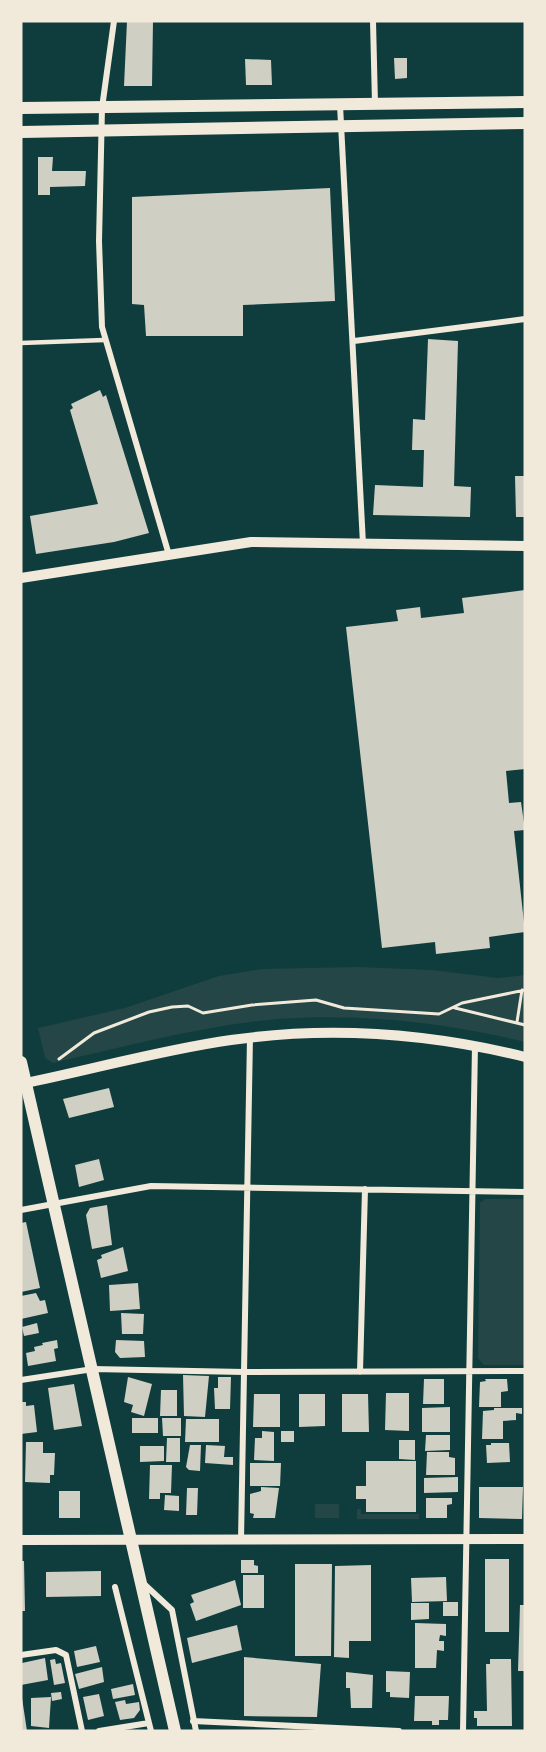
<svg xmlns="http://www.w3.org/2000/svg" width="546" height="1752" font-family="'Playfair Display',serif">
	<style>
		.green { fill: #244646 }
		.building { fill: #cfcfc3 }
		.lines { fill: none; stroke-linecap: round; stroke-linejoin: round }
		.path { stroke: #f1e9da; stroke-width: 3 }
		.service { stroke: #f1e9da; stroke-width: 4.5 }
		.minor { stroke: #f1e9da; stroke-width: 6 }
		.tertiary { stroke: #f1e9da; stroke-width: 10 }
		.secondary { stroke: #f1e9da; stroke-width: 12 }
	</style>
	<rect width="100%" height="100%" fill="#0f3d3e"/>
	<path class="green" d="M359 967 432 970 498 978 525 975V1042C446 1022 358 1013 277 1019 201 1026 127 1046 53 1063L45 1058 38 1028 125 1008 219 976 262 969Z
		M485 1199H525V1365H484L478 1358 480 1203Z
		M315 1504H339V1518H315Z
		M357 1509H361V1514H419V1519H357Z"/>
	<path class="building" d="M127 21H153L152 86H124Z
		M394 58H407V78L395 79Z
		M245 59 271 60 272 85H246Z
		M38 157H53L52 171H86L85 186 50 187V195H38Z
		M330 188 335 301 243 305V336H146L144 305 132 304V197Z
		M428 339 458 341 454 486 471 487 470 517 373 515 375 485 423 487 424 450H412L413 419 425 420Z
		M100 390 103 397 106 395 149 533 114 542 36 554 30 516 98 504 70 410 73 408 71 404Z
		M515 476H525V517H516Z
		M525 590V769L506 771 509 803 521 802 525 830 514 831 525 932 489 937 490 948 436 954 435 942 382 948 346 627 398 621 396 610 420 607 421 618 464 613 462 598Z
		M109 1088 114 1107 69 1118 63 1099Z
		M99 1159 104 1180 79 1187 75 1165Z
		M107 1205 112 1245 92 1249 86 1215 90 1208Z
		M26 1222 40 1288 21 1292V1223Z
		M123 1247 128 1271 101 1278 97 1260 102 1258 101 1255Z
		M138 1283 140 1309 110 1311 109 1285Z
		M36 1293 40 1301 45 1300 48 1313 21 1319V1296Z
		M121 1313 144 1314 143 1334H122Z
		M37 1323 39 1333 24 1336 22 1327Z
		M57 1340 58 1348 54 1349 56 1361 28 1366 26 1353 35 1351 34 1347 43 1345 42 1343Z
		M116 1340 144 1341 145 1357 120 1358 115 1352Z
		M183 1375 209 1376 205 1417 184 1416Z
		M128 1377 152 1384 144 1416 131 1412 133 1405 124 1402Z
		M218 1377H231L230 1409H215L214 1388H218Z
		M424 1379H444V1404H423Z
		M485 1379H507L508 1391 501 1392V1407H479L480 1382 486 1381Z
		M74 1384 82 1426 54 1430 48 1388Z
		M161 1390H177V1416H160Z
		M386 1393H409V1431L385 1430Z
		M254 1394H280V1427H253Z
		M299 1394H325V1426L299 1427Z
		M342 1394H368L369 1432H342Z
		M21 1402H26V1406L34 1405 37 1432 21 1434Z
		M450 1407V1432H422V1408Z
		M494 1408H522V1414L516 1413V1420L503 1421V1439H482L483 1411 494 1410Z
		M132 1418H158V1433H132Z
		M162 1418H181V1436H163Z
		M186 1419H219V1442H185Z
		M262 1431 274 1432V1461L254 1460 255 1438H262Z
		M281 1431H294V1442H281Z
		M426 1435H450V1450L425 1451Z
		M167 1438H180V1462H166Z
		M399 1440H415V1460L399 1459Z
		M26 1442H43V1453H55L54 1475H50V1483L25 1482Z
		M491 1443H509L510 1462 487 1463 486 1445H491Z
		M190 1445H201L200 1471 189 1470 186 1467Z
		M206 1445 225 1446 224 1457H233V1465L205 1463Z
		M140 1446H164V1461L140 1462Z
		M427 1452H449V1457L455 1458V1475H426Z
		M366 1461H416V1512H366V1499H356V1486H366Z
		M250 1463H281L280 1486H250Z
		M150 1465H172L171 1493H160V1499H149Z
		M458 1477V1492L424 1493V1478Z
		M261 1487 279 1488 275 1518H253L254 1514 250 1513V1494L261 1491Z
		M479 1487H523L522 1519 479 1518Z
		M187 1488H198L197 1515H186Z
		M59 1491H80V1518H59Z
		M165 1495 179 1496V1511L164 1510Z
		M426 1498H452V1504L447 1505V1518H426Z
		M485 1559H509V1632H485Z
		M241 1560H254V1565L258 1566V1573H241Z
		M21 1561H24L25 1611H21Z
		M295 1564H332L331 1656H295Z
		M371 1565V1641H349V1658L334 1657 335 1566Z
		M101 1571V1596L46 1597V1572Z
		M243 1575H264V1608H243Z
		M446 1577 447 1601 412 1602 411 1578Z
		M235 1580 241 1605 196 1621 190 1604 194 1602 191 1595Z
		M443 1602H458V1616H443Z
		M411 1603H429V1619L411 1620Z
		M520 1605H525V1671H518Z
		M415 1623 446 1624V1636L440 1635 439 1641H444V1651L437 1650 436 1668H415Z
		M237 1625 242 1650 192 1663 187 1638Z
		M96 1646 100 1662 77 1667 74 1651Z
		M244 1657 321 1664 317 1717 244 1716Z
		M45 1658 48 1680 21 1685 22 1663Z
		M55 1659 56 1664 61 1663 65 1683 54 1685 50 1660Z
		M490 1659H511L512 1726H477V1718H474V1711H487L486 1664H490Z
		M102 1667 104 1682 79 1689 75 1674Z
		M386 1671 410 1672 409 1698 390 1697V1692H386Z
		M346 1672 373 1675 372 1708H351L350 1688H346Z
		M133 1684 135 1695 113 1699 111 1689Z
		M61 1692 62 1699 52 1701 51 1693Z
		M99 1694 104 1716 88 1720 83 1697Z
		M415 1696H449L448 1720H439V1725H432V1721H414Z
		M51 1697 49 1728 31 1726V1698Z
		M21 1698H22L27 1731H21Z
		M125 1700 126 1704 139 1702 140 1710 134 1718 120 1720 115 1702Z"/>
	<g class="lines">
		<path class="path" d="M455 1008 525 1025
			M517 1022 522 990
			M59 1059 94 1033 149 1012 172 1007 188 1006 203 1013 252 1005 316 1000 344 1008 439 1014 462 1003 525 990"/>
		<path class="service" d="M21 343 104 340"/>
		<path class="minor" d="M114 21 102 108 99 241 102 327 169 555
			M373 21 375 104
			M340 105 363 544
			M354 341 525 319
			M21 1210 151 1186 525 1192
			M360 1372 365 1189
			M21 1380 93 1369 244 1372 525 1371
			M241 1540 250 1037
			M144 1584 172 1610 196 1731
			M115 1587 151 1731
			M21 1655 56 1650 66 1655 82 1731
			M193 1721 399 1731
			M99 1731 149 1723
			M463 1731 475 1045"/>
		<path class="tertiary" d="M21 578 251 542 525 546
			M21 1084C91 1070 160 1050 231 1040 330 1026 428 1033 525 1057
			M21 1540 525 1539"/>
		<path class="secondary" d="M21 108 525 102
			M21 132 525 123
			M21 1062 175 1731"/>
	</g>
	<rect width="546" height="1752" fill="none" stroke="#f1e9da" stroke-width="45"/>
</svg>
